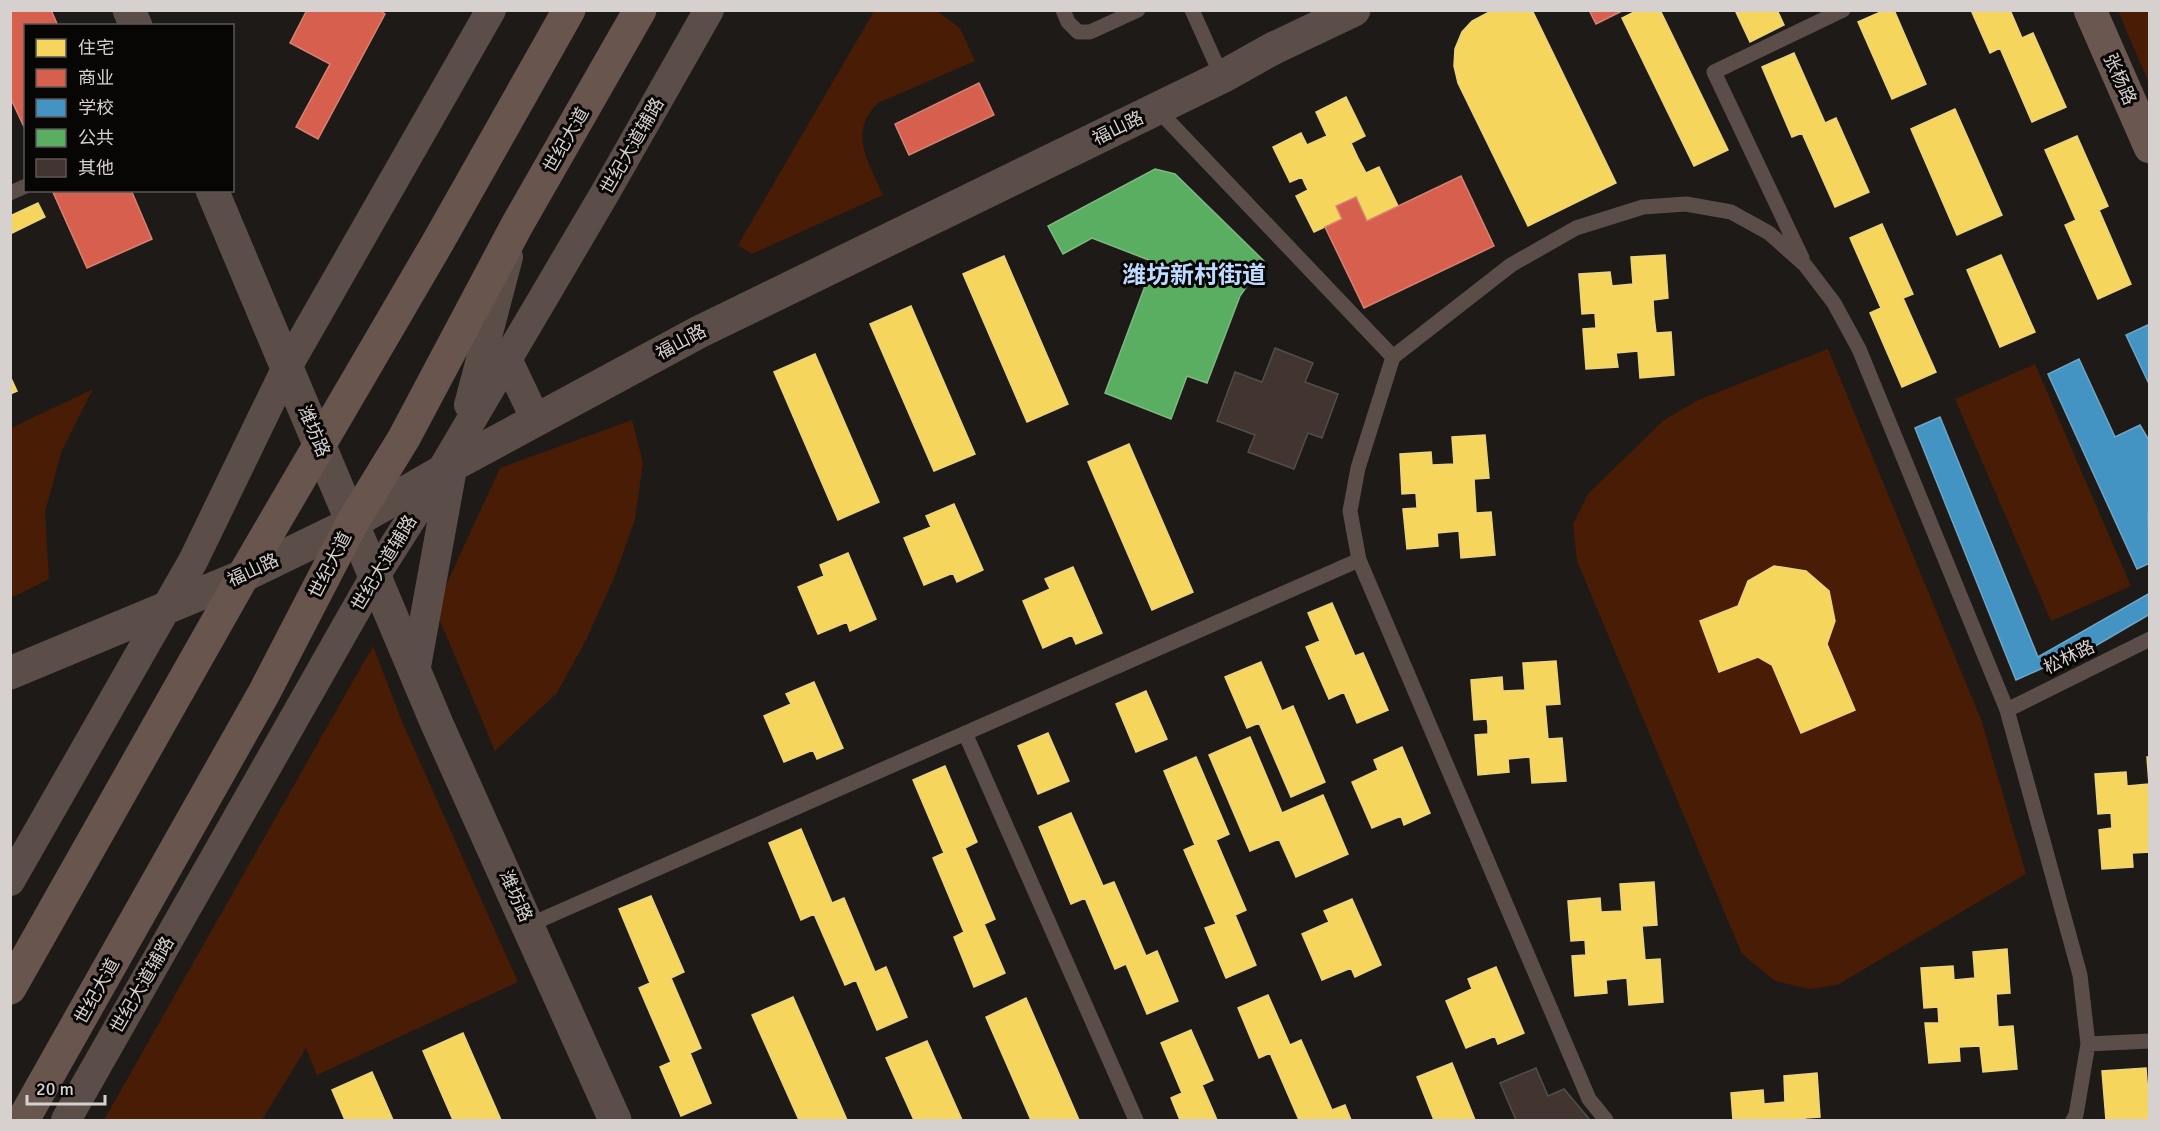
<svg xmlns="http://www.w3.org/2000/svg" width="2160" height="1131" font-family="Signika,'Noto Sans SC',sans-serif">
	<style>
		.green { fill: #481c05 }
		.homes { fill: #f6d55c; stroke: #ecd47e; stroke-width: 1.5 }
		.shops { fill: #d6604d; stroke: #d68274; stroke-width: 1.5 }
		.schools { fill: #4393c3; stroke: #6fa6c7; stroke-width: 1.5 }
		.public { fill: #5aae61; stroke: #7fb882; stroke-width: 1.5 }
		.building { fill: #42342e; stroke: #514e4c; stroke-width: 1.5 }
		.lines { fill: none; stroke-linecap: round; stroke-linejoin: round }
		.service { stroke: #5b4d47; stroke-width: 15 }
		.minor { stroke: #5b4d47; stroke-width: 30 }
		.tertiary { stroke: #5b4d47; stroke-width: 33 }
		.secondary { stroke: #6a5850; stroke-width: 33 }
		.primary { stroke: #68564e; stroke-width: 33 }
		.labels { text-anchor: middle; stroke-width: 6; stroke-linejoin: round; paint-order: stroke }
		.street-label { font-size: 18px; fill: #d6d1cf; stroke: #080505 }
		.district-label { font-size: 24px; font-weight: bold; fill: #bddaff; stroke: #080505 }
	</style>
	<rect width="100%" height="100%" fill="#1e1a18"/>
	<path class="green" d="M874 11H937L960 28 975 61 878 103C847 133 869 163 883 195L752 254 738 245Z
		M2118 11H2149V83Z
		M1828 349 1982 722 2026 874 1837 985 1809 989 1775 981 1742 954 1577 561 1573 524 1588 494 1664 420 1698 400Z
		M2035 364 2131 586 2051 621 1955 399Z
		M93 389 62 450 45 512 49 579 11 598V428Z
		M632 420 643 463 635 519 616 573 587 638 557 693 495 751 435 609 500 468Z
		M373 646 403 724 518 982 317 1075 306 1048 262 1120H104Z"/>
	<path class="homes" d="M1493 10H1532L1616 183 1528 226 1458 83 1454 66 1455 49 1462 32 1472 21Z
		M1638 10H1660L1728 150 1694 166 1622 18Z
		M1735 10H1777L1784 25 1750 42Z
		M1885 10H1894L1926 84 1892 99 1858 22Z
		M1971 10H2010L2022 38 2033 33 2066 107 2032 122 2000 48 1990 53Z
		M1794 53 1825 123 1836 118 1869 192 1835 207 1802 133 1792 137 1762 67Z
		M1346 97 1365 136 1351 143 1358 158 1366 173 1379 167 1398 206 1367 221 1356 197 1336 206 1342 219 1314 232 1296 196 1308 190 1305 184 1302 177 1290 182 1273 147 1301 133 1307 145 1327 136 1316 112Z
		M1955 109 2002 215 1957 235 1911 129Z
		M2077 136 2108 206 2099 210 2131 284 2098 299 2065 225 2076 220 2045 150Z
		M38 203 45 217 10 234V216Z
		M1882 224 1913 294 1903 298 1936 372 1902 387 1870 313 1881 308 1850 238Z
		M1665 255 1668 298 1653 300 1654 316 1656 333 1671 332 1674 375 1640 378 1638 351 1616 353 1618 367 1586 369 1583 329 1596 328 1595 313 1582 314 1579 274 1610 272 1612 286 1633 284 1631 257Z
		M2001 255 2035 332 2000 347 1967 270Z
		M1004 256 1068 404 1027 422 963 274Z
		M911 306 975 454 934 471 870 324Z
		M815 354 879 502 838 520 774 372Z
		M10 376 17 391 10 394Z
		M1485 435 1489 478 1474 479 1476 513 1491 512 1495 555 1461 558 1459 531 1437 533 1438 546 1407 549 1403 509 1417 508 1416 493 1402 494 1400 454 1431 452 1432 465 1454 464 1452 437Z
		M1129 444 1193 592 1152 610 1088 462Z
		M954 504 983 570 957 582 953 573 924 585 904 538 931 527 926 516Z
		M848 553 876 619 850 631 847 622 818 634 798 587 824 576 820 565Z
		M1774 566 1806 571 1829 591 1835 621 1827 644 1855 710 1801 733 1772 665 1758 657 1719 672 1700 621 1738 606 1748 581Z
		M1073 567 1102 633 1076 644 1072 635 1043 648 1023 601 1050 589 1045 579Z
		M1332 603 1355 656 1363 653 1388 710 1357 723 1344 692 1329 699 1306 647 1320 641 1308 613Z
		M1556 661 1560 704 1545 705 1548 739 1562 738 1566 781 1532 783 1530 757 1508 759 1509 772 1478 775 1475 735 1488 734V726L1487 719 1474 720 1471 680 1502 677 1503 691 1525 690 1523 663Z
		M1261 662 1282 711 1293 706 1325 782 1291 797 1259 723 1247 728 1225 677Z
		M814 682 843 748 817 759 813 750 784 762 764 716 791 704 786 694Z
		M1146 691 1167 739 1136 752 1116 704Z
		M1048 733 1069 781 1038 794 1018 746Z
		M1250 737 1282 813 1323 795 1348 854 1296 877 1279 839 1250 851 1209 755Z
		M1402 747 1430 813 1404 825 1401 816 1372 828 1352 782 1378 770 1374 760Z
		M1196 757 1229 834 1216 840 1246 910 1235 915 1256 965 1226 978 1205 928 1216 924 1184 850 1195 845 1164 771Z
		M2147 757H2150V852L2132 853 2133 867 2102 869 2099 830 2112 828 2111 813 2098 814 2095 774 2126 772 2127 786 2149 784Z
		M945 766 977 842 965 848 995 919 984 924 1005 973 974 987 954 937 964 932 933 858 944 853 913 780Z
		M1071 813 1103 886 1114 882 1146 956 1157 951 1178 1001 1147 1014 1126 964 1115 969 1085 898 1071 904 1039 827Z
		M801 829 832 903 844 898 875 972 886 967 907 1017 877 1030 856 980 845 985 814 914 801 920 769 843Z
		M1654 882 1657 925 1642 926 1645 960 1660 959 1663 1002 1629 1005 1627 978 1606 980 1607 993 1575 996 1572 956 1586 955 1585 940 1571 941 1568 901 1600 898 1601 912 1622 911 1620 884Z
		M651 896 684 972 671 978 701 1048 690 1053 711 1103 681 1116 660 1067 671 1062 639 988 650 983 619 909Z
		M1352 899 1381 965 1355 977 1351 968 1322 980 1302 934 1329 922 1324 911Z
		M2007 949 2010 993 1996 994 1998 1027 2013 1026 2017 1069 1983 1072 1980 1046 1959 1047 1960 1061 1929 1063 1925 1023H1939L1938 1007 1924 1008 1921 968 1953 966 1954 980 1975 978 1973 952Z
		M1496 967 1524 1033 1498 1044 1495 1036 1466 1048 1446 1001 1472 989 1468 979Z
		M1268 995 1290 1045 1301 1040 1332 1110 1345 1105 1351 1120H1299L1270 1053 1259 1058 1238 1008Z
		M793 997 847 1120H799L752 1015Z
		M1026 998 1079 1120H1031L986 1017Z
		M1191 1030 1213 1080 1202 1085 1217 1120H1180L1171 1098 1182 1093 1161 1043Z
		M463 1033 501 1120H453L423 1051Z
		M927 1041 962 1120H914L886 1058Z
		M1452 1063 1475 1120H1434L1417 1077Z
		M2146 1068 2150 1120H2106L2102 1071Z
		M372 1072 393 1120H345L332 1090Z
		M1817 1073 1820 1117 1805 1118V1120H1733L1731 1093 1763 1090 1764 1104 1785 1102 1784 1076Z"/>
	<path class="shops" d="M10 10H51L58 26H26V131L10 97Z
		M307 10H379L385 14 318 139 296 127 330 64 290 43Z
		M1589 10H1624L1596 24Z
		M979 83 994 115 909 155 895 124Z
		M1461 176 1494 246 1364 308 1325 227 1342 219 1336 206 1356 197 1367 221Z
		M52 190H131L152 239 87 268Z"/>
	<path class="schools" d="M2150 324V386L2126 335Z
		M2079 359 2115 437 2140 425 2150 442V513L2148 514 2150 563 2137 569 2048 374Z
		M1940 417 2038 657 2150 593V614L2056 669 2052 664 2016 680 1915 428Z"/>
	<path class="public" d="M1155 169 1175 174 1264 261 1240 296 1207 383 1187 376 1171 419 1105 393 1154 262 1092 238 1063 254 1048 226Z"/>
	<path class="building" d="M1275 348 1313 363 1305 382 1338 394 1322 438 1308 433 1294 469 1248 452 1255 435 1217 421 1235 372 1262 382Z
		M1536 1068 1548 1096 1564 1089 1590 1120H1516L1500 1083Z"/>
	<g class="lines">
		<path class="service" d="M1063 10 1068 22 1078 32H1090L1138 10
			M1192 10 1222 77
			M1157 109 1393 357
			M10 193 26 186
			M1802 258 1714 72 1843 10
			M2007 710 2150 639
			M965 733 1136 1120
			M529 925 1359 560
			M2088 1044 2150 1041
			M1606 1120 1589 1099 1359 560 1350 511 1358 468 1393 357 1511 265 1576 228 1643 207 1686 204 1731 212 1769 233 1805 265 1834 303 1859 349 2007 710 2080 975 2088 1044 2076 1115 2073 1120"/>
		<path class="minor" d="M507 359 536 420
			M469 405 508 257
			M415 672 453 463
			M10 881 193 561 287 367 491 10
			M66 1120 375 576 439 475 605 193 709 10"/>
		<path class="tertiary" d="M129 10 136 26
			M212 190 437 724 615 1120
			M10 673 243 576 352 523 453 465 699 332 1222 77 1274 48 1354 10"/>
		<path class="secondary" d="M2090 10 2150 147"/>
		<path class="primary" d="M10 988 243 576 438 242 569 10
			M23 1120 264 693 352 523 404 438 517 225 640 10"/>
	</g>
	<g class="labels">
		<g class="street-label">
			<text transform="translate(2120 79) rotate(66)" y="6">张杨路</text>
			<text transform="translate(1118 128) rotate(-26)" y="6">福山路</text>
			<text transform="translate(566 140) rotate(-60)" y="6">世纪大道</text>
			<text transform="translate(632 146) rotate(-60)" y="6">世纪大道辅路</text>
			<text transform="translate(681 342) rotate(-28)" y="6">福山路</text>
			<text transform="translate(314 431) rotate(67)" y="6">潍坊路</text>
			<text transform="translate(384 563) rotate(-59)" y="6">世纪大道辅路</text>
			<text transform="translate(330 565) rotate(-63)" y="6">世纪大道</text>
			<text transform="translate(253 570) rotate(-25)" y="6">福山路</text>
			<text transform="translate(2069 657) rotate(-26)" y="6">松林路</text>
			<text transform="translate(516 896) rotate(66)" y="6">潍坊路</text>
			<text transform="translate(142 985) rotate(-60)" y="6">世纪大道辅路</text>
			<text transform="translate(97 991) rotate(-61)" y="6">世纪大道</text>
		</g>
		<g class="district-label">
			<text x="1194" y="283">潍坊新村街道</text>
		</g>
	</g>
	<rect width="2160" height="1131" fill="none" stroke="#d6d1cf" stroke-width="24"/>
	<rect x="24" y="24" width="210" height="168" fill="#080505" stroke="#5a5756" stroke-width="1.5"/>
	<rect x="36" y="39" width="30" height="18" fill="#f6d55c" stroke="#5a5756" stroke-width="1.5"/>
	<text x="78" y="54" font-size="18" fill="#d6d1cf">住宅</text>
	<rect x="36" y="69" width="30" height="18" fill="#d6604d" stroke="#5a5756" stroke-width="1.5"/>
	<text x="78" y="84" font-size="18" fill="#d6d1cf">商业</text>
	<rect x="36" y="99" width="30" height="18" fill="#4393c3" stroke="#5a5756" stroke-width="1.5"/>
	<text x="78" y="114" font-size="18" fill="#d6d1cf">学校</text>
	<rect x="36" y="129" width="30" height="18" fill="#5aae61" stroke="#5a5756" stroke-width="1.5"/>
	<text x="78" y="144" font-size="18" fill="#d6d1cf">公共</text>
	<rect x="36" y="159" width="30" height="18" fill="#42342e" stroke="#5a5756" stroke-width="1.5"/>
	<text x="78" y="174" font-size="18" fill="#d6d1cf">其他</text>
	<path d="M27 1095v9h78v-9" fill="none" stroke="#d6d1cf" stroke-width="3"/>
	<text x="36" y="1095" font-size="18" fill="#d6d1cf" stroke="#080505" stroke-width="4.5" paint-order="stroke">20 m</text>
</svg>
